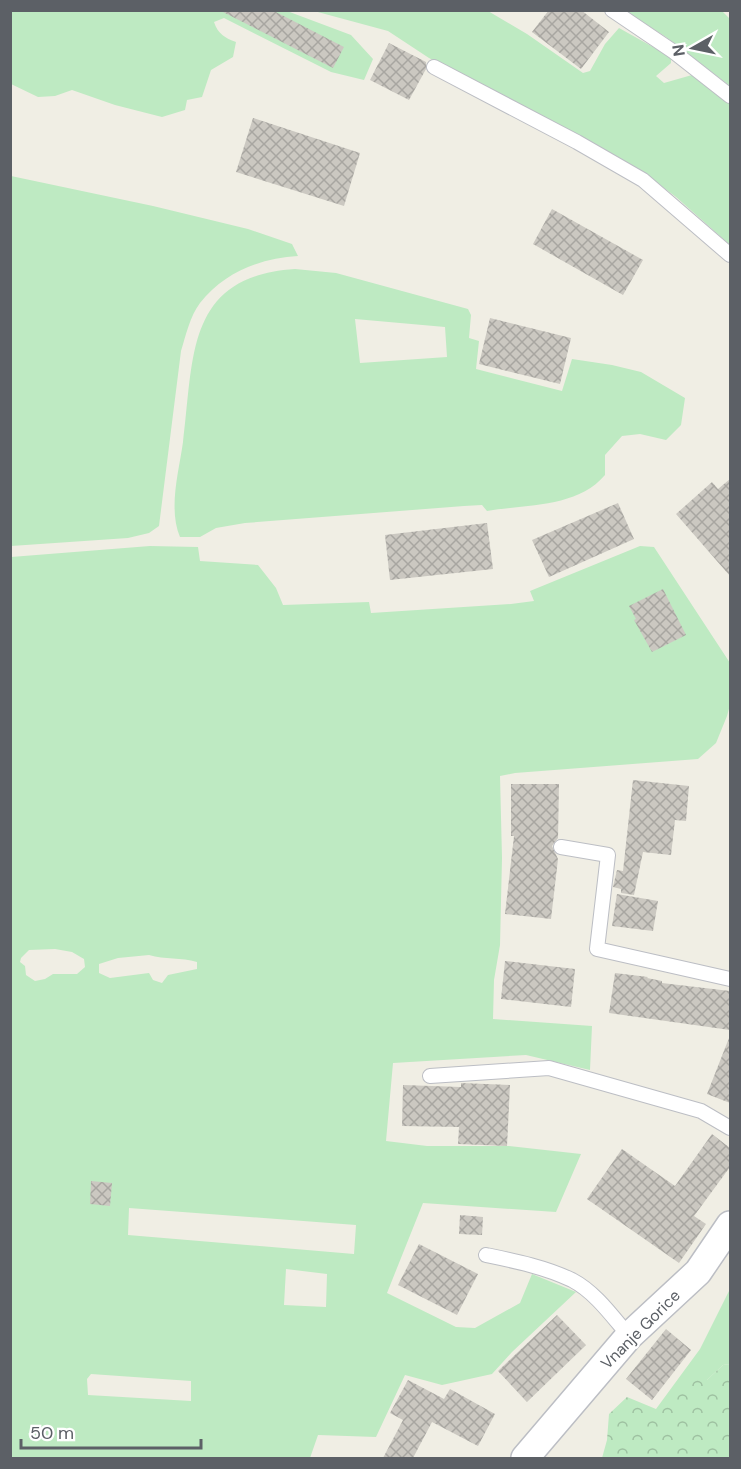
<svg xmlns="http://www.w3.org/2000/svg" width="741" height="1469" font-family="'DM Sans',sans-serif">
	<style>
		.grass { fill: #beeac2; fill-rule: evenodd }
		.forest { fill: url(#forest-crowns) }
		.building { fill: url(#building-cross-hatch) }
		.lines { fill: none; stroke-linecap: round; stroke-linejoin: round }
		.service-casing { stroke: #bcbec4; stroke-width: 16 }
		.minor-casing { stroke: #bcbec4; stroke-width: 30 }
		.service { stroke: #fff; stroke-width: 14 }
		.minor { stroke: #fff; stroke-width: 27 }
		.labels { text-anchor: middle; stroke-width: 4.5; stroke-linejoin: round; paint-order: stroke }
		.street-label { font-size: 16px; fill: #5c6066; stroke: #fff }
	</style>
	<defs>
		<pattern id="forest-crowns" width="20" height="18" patternUnits="userSpaceOnUse" patternTransform="scale(1.5)"><rect width="20" height="18" fill="#beeac2"/><path d="M2 6a3 3 0 1 1 6 0M12 15a3 3 0 1 1 6 0" fill="none" stroke="#9ec1a1"/></pattern>
		<pattern id="building-cross-hatch" width="8" height="8" patternUnits="userSpaceOnUse" patternTransform="scale(1.5)"><rect width="8" height="8" fill="#cbc8c1"/><path d="M0 0l8 8M0 8l8-8" fill="none" stroke="#a8a6a1"/></pattern>
	</defs>
	<rect width="100%" height="100%" fill="#f0eee4"/>
	<path class="grass" d="M11 11H287L351 35 373 59 364 80 331 72 224 18 214 22C218 34 225 38 236 42L233 57 211 70 202 97 187 100 185 110 162 117 115 105 72 90 55 96 38 97 11 84Z
		M314 11H488L527 34 583 73 590 71 605 44 619 28 671 57V63L656 76 664 83 692 75 730 103V245L676 197 648 176 503 96 429 58 388 31Z
		M625 11H722L730 19V86L666 37Z
		M11 176 153 206 248 229 292 244 298 256C261 258 224 272 200 303 190 316 186 335 181 351L159 526 149 533 128 538 11 546Z
		M295 269 336 273 468 309 471 315 469 338 479 341 476 369 562 391 572 359 612 365 641 372 685 398 681 425 666 440 640 434 622 436 605 455V475C577 508 527 504 487 511L482 505 464 506 245 523 216 528 200 537H180C168 509 179 471 183 442 194 358 185 276 295 269ZM355 319 445 327 447 357 360 363Z
		M150 546 198 547 200 561 258 565 276 588 283 605 369 602 371 613 511 604 534 601 530 591 640 546 654 547 730 663V705L727 716 716 743 698 759 515 773 500 776 502 858 500 945 494 980 493 1019 592 1026 590 1070 526 1055 393 1063 386 1141 427 1146H509L581 1154 556 1212 423 1203 387 1293 456 1327 475 1328 520 1303 532 1274 576 1292 512 1352 492 1374 442 1385 405 1375 376 1437 318 1435 310 1458H11V557ZM55 949 72 952 84 959 85 967 77 974H53L45 979 35 981 26 975 25 966 20 962 21 958 29 950ZM149 955C165 960 181 957 197 962V969L168 975 162 983 153 980 149 973 110 978 99 973V964L118 958ZM129 1208 356 1225 354 1254 128 1235ZM286 1269 327 1274 326 1307 284 1305ZM91 1374 191 1381V1401L88 1395 87 1379Z
		M730 1289V1364L723 1365 707 1380 656 1409 700 1349Z"/>
	<path class="forest" d="M730 1364V1458H602L607 1440 609 1414 627 1397 656 1409 692 1377 707 1380 723 1365Z"/>
	<path class="building" d="M219 10H272L344 47 333 68Z
		M549 10H581L609 32 581 69 532 32Z
		M389 43 426 62V69L409 100 370 80Z
		M253 118 360 153 344 206 236 172Z
		M552 209 643 260 623 295 533 244Z
		M490 318 571 338 560 384 479 364Z
		M730 479V576L676 514 712 482 718 489Z
		M618 503 634 539 549 577 532 540Z
		M487 523 493 569 390 580 385 535Z
		M663 589 686 635 652 652 634 620 636 619 629 606Z
		M633 780 689 786 686 821 675 820 671 855 643 852 634 895 621 893V889L613 887 617 870 623 871Z
		M511 784H559L558 838 552 846 558 859 551 919 505 914 514 836H511Z
		M617 894 658 901 653 931 612 926Z
		M505 961 575 969 571 1007 501 999Z
		M615 973 648 977 647 978 662 981V983L730 991V1030L609 1013Z
		M729 1038H730V1103L707 1094Z
		M461 1083 510 1085 507 1146 458 1144 459 1127 402 1126 403 1085 461 1087Z
		M712 1134 730 1148V1167L694 1216 706 1224 679 1263 587 1199 622 1149 675 1186Z
		M91 1181 112 1183 110 1206 90 1204Z
		M460 1215 483 1217 482 1235 459 1234Z
		M419 1244 478 1274 457 1315 398 1285Z
		M557 1315 586 1345 527 1402 498 1371Z
		M666 1329 691 1350 652 1400 626 1379Z
		M408 1380 444 1399 450 1389 495 1414 478 1446 432 1422 413 1458H383L403 1420 390 1413Z"/>
	<g class="lines">
		<g class="service-casing">
			<path id="service" d="M612 10 674 52 730 96
				M434 67 577 142 643 180 730 255
				M561 847 608 855 597 949 730 979
				M430 1076 549 1068 701 1111 730 1128
				M486 1255C515 1261 545 1267 572 1280 595 1292 612 1316 629 1336"/>
		</g>
		<g class="minor-casing">
			<path id="minor" d="M525 1458 629 1336 698 1272 730 1225"/>
		</g>
		<use href="#service" class="service"/>
		<use href="#minor" class="minor"/>
	</g>
	<g class="labels">
		<g class="street-label">
			<text transform="translate(640 1329) rotate(-45)" y="6">Vnanje Gorice</text>
		</g>
	</g>
	<rect width="741" height="1469" fill="none" stroke="#5c6066" stroke-width="24"/>
	<g transform="translate(693 48) rotate(261)" stroke="#ffffff" stroke-width="4.5" paint-order="stroke">
	<path d="M0-4.5L10 22L0 15L-10 22Z" fill="#5c6066"/>
	<text y="-9" font-size="16" font-weight="bold" text-anchor="middle" fill="#5c6066">N</text>
	</g>
	<path d="M21 1439v9h180v-9" fill="none" stroke="#5c6066" stroke-width="3"/>
	<text x="30" y="1439" font-size="18" fill="#5c6066" stroke="#ffffff" stroke-width="4.5" paint-order="stroke">50 m</text>
</svg>
